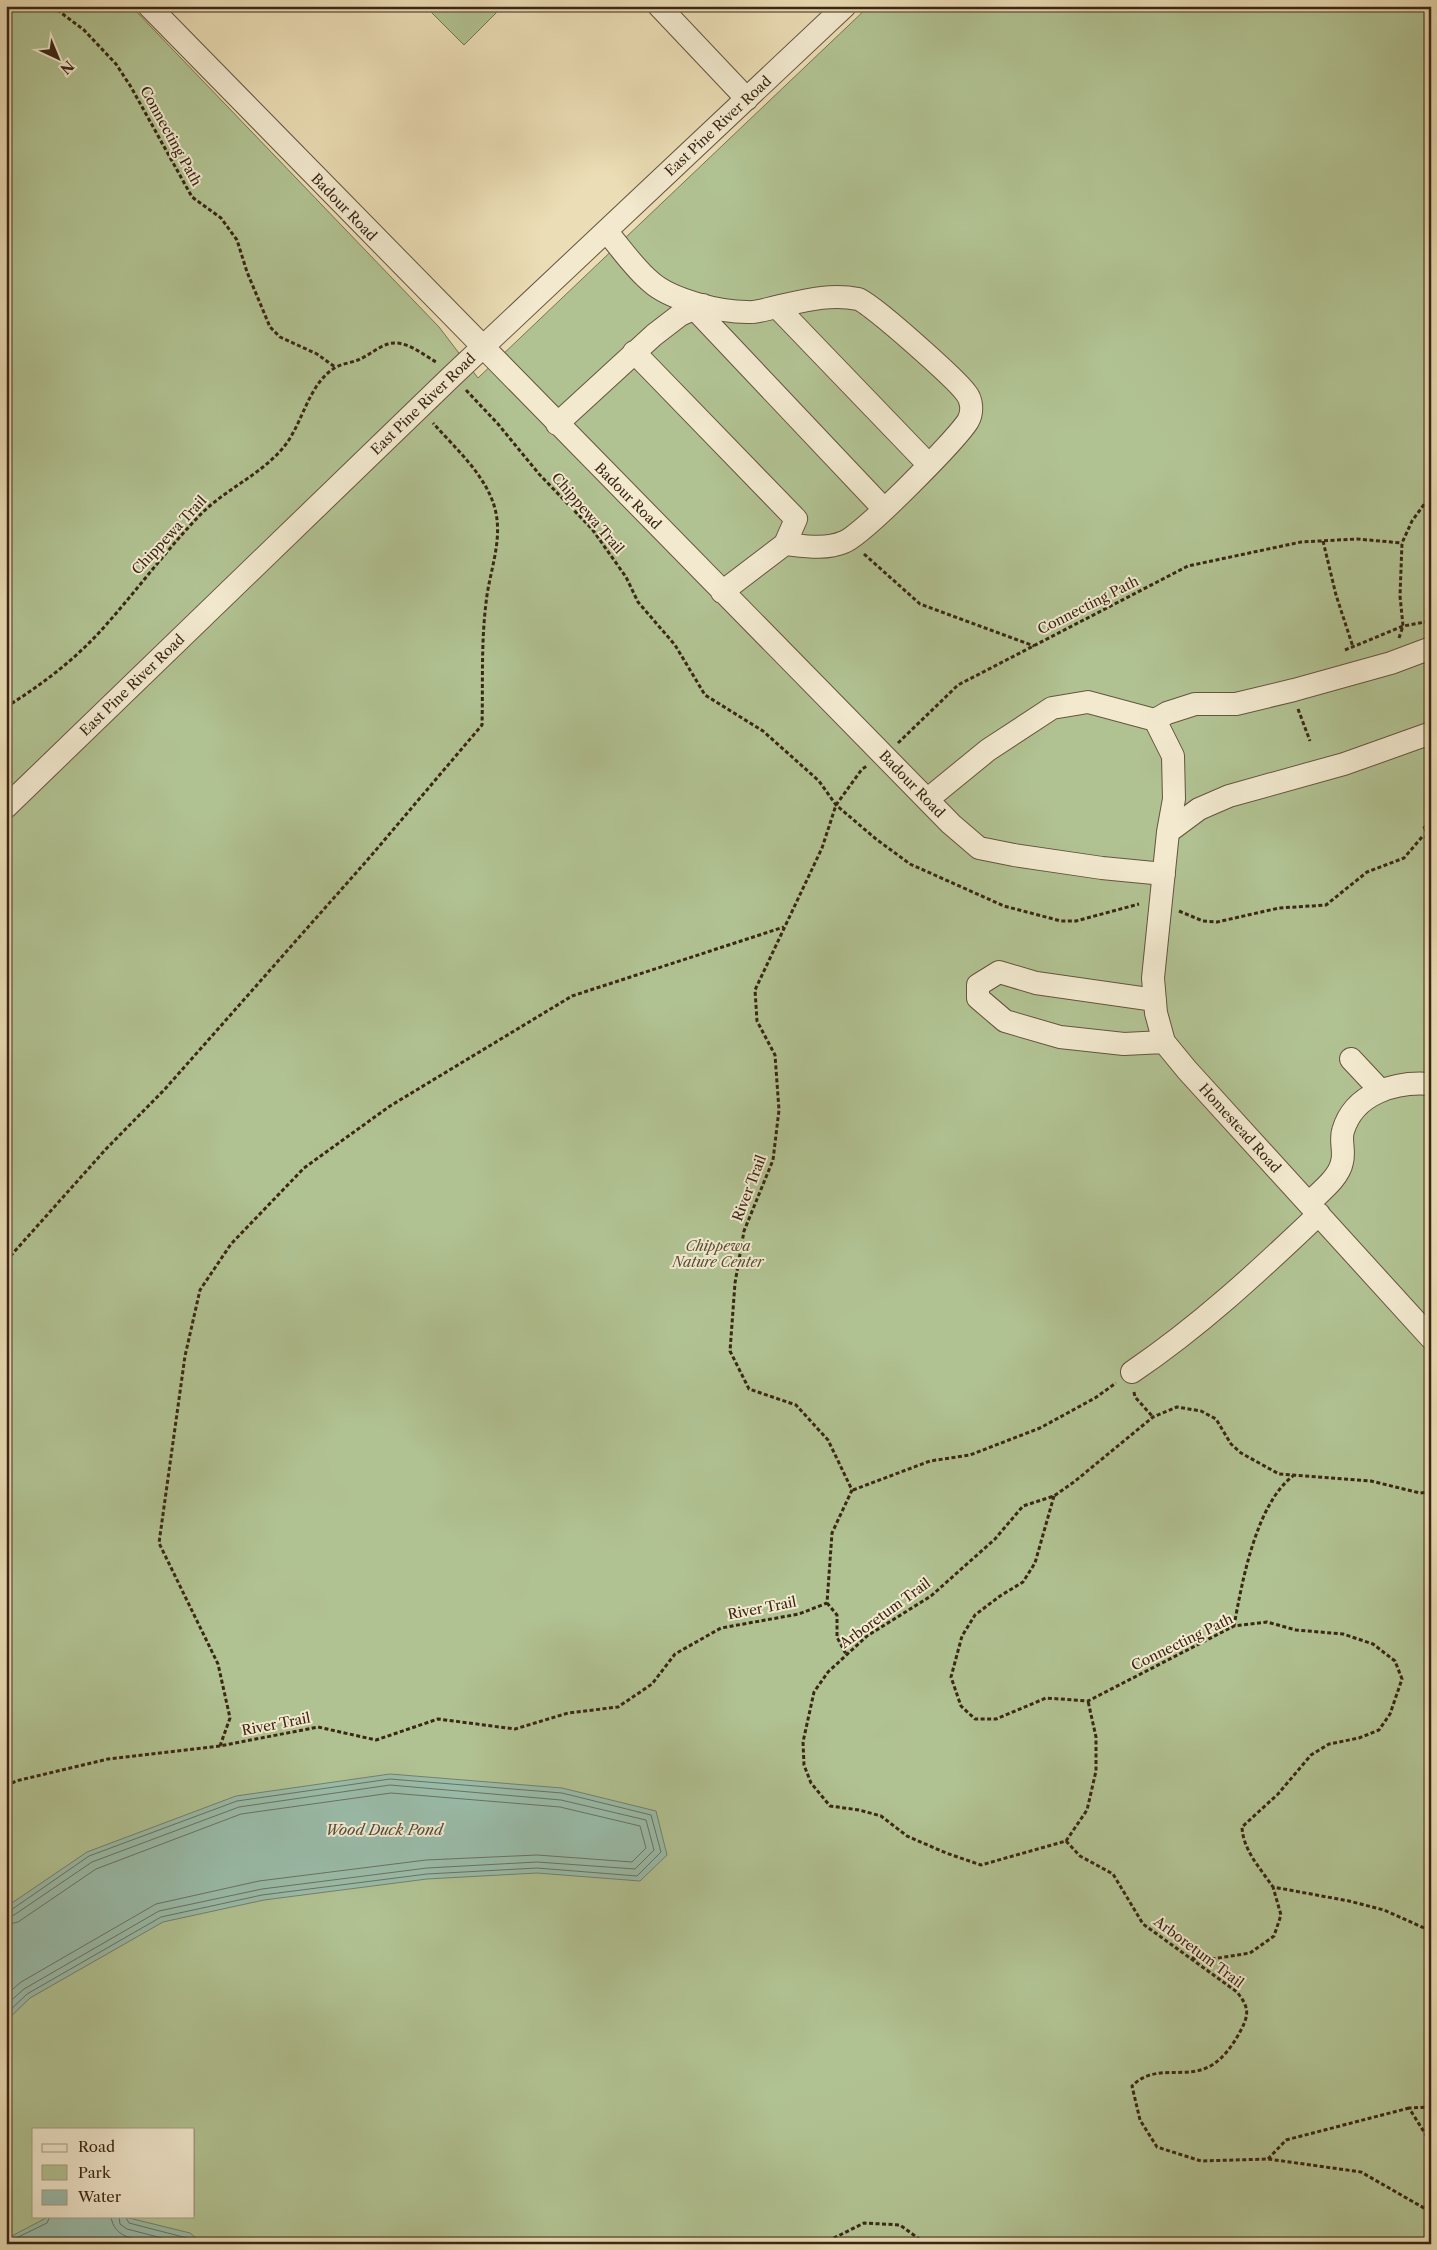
<svg xmlns="http://www.w3.org/2000/svg" width="1437" height="2250" font-family="'Libre Caslon Text',serif">
	<style>
		.green { fill: #b1c292; stroke: #767454; fill-rule: evenodd }
		.water { fill: #99bcaa; stroke: #73806e }
		.lines { fill: none; stroke-linecap: round; stroke-linejoin: round }
		.shore { stroke: #6a7260; stroke-width: 1 }
		.building { fill: #ddae87; stroke: #3a2715 }
		.minor-casing { stroke: #66543d; stroke-width: 24 }
		.path { stroke: #3a2715; stroke-width: 3; stroke-dasharray: 4 2.5; stroke-linecap: butt }
		.minor { stroke: #f2e9cf; stroke-width: 22 }
		.labels { text-anchor: middle; stroke-width: 4; stroke-linejoin: round; paint-order: stroke }
		.street-label { font-size: 14px; fill: #3a2715; stroke: #f2e9cf }
		.park-label { font-size: 14px; font-style: italic; fill: #584e34; stroke: #f2e9cf }
		.water-label { font-size: 15px; font-style: italic; fill: #524c3a; stroke: #f2e9cf }
	</style>
	<rect width="100%" height="100%" fill="#ebddb5"/>
	<filter id="stains"><feTurbulence type="fractalNoise" baseFrequency=".004" numOctaves="4"/><feColorMatrix values="0 0 0 0 .2 0 0 0 0 .09 0 0 0 0 .02 0 0 0 .5 -.17"/></filter>
	<radialGradient id="worn" r=".72"><stop offset=".6" stop-color="#630" stop-opacity="0"/><stop offset="1" stop-color="#630" stop-opacity=".3"/></radialGradient>
	<path class="green" d="M6 6H131L439 327 478 378 869 6H1431V2244H6ZM34 2129H194V2216H34Z
		M425 6H503L464 45Z"/>
	<path class="water" d="M390 1774 562 1788 656 1811 667 1855 640 1881 537 1873 427 1879 264 1900 163 1922 30 1998 6 2021V1907L87 1852 236 1796Z
		M72 2216H121L190 2233 203 2244H6V2239L48 2217Z"/>
	<g class="lines">
		<path class="shore" d="M6 1911 11 1910 89 1856 237 1801 390 1779 562 1793 651 1815 661 1852 637 1876 537 1868 427 1874 262 1895 161 1917 27 1994 6 2014
			M6 1917 14 1915 92 1862 239 1807 390 1785 561 1800 646 1820 654 1850 635 1869 537 1862 427 1868 262 1889 159 1911 24 1989 6 2005
			M6 1925 18 1922 96 1869 241 1814 391 1793 560 1807 640 1826 646 1848 632 1862 537 1855 426 1860 259 1881 156 1904 21 1982 6 1995
			M111 2216C113 2239 137 2239 154 2244
			M119 2216 120 2224 127 2229 185 2244
			M125 2216 129 2223 187 2238 195 2244
			M6 2243 47 2223 50 2216"/>
	</g>
	<path class="building" d="M1431 823V844L1423 827Z"/>
	<g class="lines">
		<g class="minor-casing">
			<path id="minor" d="M149 6 951 824 979 848 1014 855 1102 868 1164 874
				M659 6 747 99
				M606 231C621 248 634 268 651 282 671 300 720 312 747 312 756 313 767 309 776 307 803 301 830 293 858 299 870 302 957 380 966 393 972 400 973 412 968 421 956 440 863 535 844 542 826 550 804 546 785 544L722 592
				M777 307 928 464
				M695 309 884 509
				M634 352 796 519 785 544
				M557 424 654 335 680 315 703 305
				M1155 720 1167 713 1195 704H1236L1294 690 1391 663 1431 648
				M928 799 988 750 1052 708 1088 702 1155 720 1173 756 1174 799 1168 832 1153 978 1156 1013 1164 1042 1187 1070 1431 1338
				M6 807 452 376 845 6
				M1168 832 1199 809 1229 796 1344 764 1431 733
				M1155 1000 1036 983 999 972 978 985V998L1005 1021 1060 1037 1124 1044 1164 1042
				M1351 1059 1380 1090
				M1309 1203C1320 1192 1339 1178 1342 1162 1345 1152 1340 1140 1343 1131 1354 1093 1396 1081 1431 1084
				M1132 1372C1200 1326 1259 1271 1319 1214"/>
		</g>
		<path class="path" d="M52 6 84 30 116 64 131 87 192 197 221 218 237 240 247 272 270 327 280 337 317 354 335 367
			M466 390 498 424 539 474 592 529 626 577 638 602 675 645 705 695 763 731 819 781 836 805 876 839 910 864 1004 906 1061 921H1076L1139 904
			M1323 541 1336 595 1353 647
			M864 554 920 604 1034 646
			M1399 638 1403 626 1400 596 1402 543 1412 521 1431 495
			M1345 650 1403 626 1431 621
			M6 707C43 684 77 658 105 626 138 589 167 549 201 514 226 489 260 475 283 448 303 424 307 387 333 369 340 364 350 363 358 360 368 356 378 347 388 344 405 339 422 354 436 362
			M1298 709 1310 741
			M898 743 958 685 1188 566 1301 542 1357 539 1402 543
			M1179 911 1203 921 1217 922 1279 908 1326 905 1367 872 1404 858 1422 837H1431
			M6 1261 106 1149 165 1089 370 857 482 725C483 684 481 644 486 603 489 573 502 544 496 513 489 478 456 449 433 423
			M1134 1392 1135 1397 1153 1417
			M853 1490 930 1461 970 1455 1040 1428 1095 1398 1116 1383
			M1431 1492 1420 1493 1371 1481 1279 1474 1241 1453 1231 1444 1216 1419 1201 1411 1177 1407 1153 1417 1074 1482 1054 1496 1023 1506 995 1539 931 1596 867 1636 828 1672 814 1692 803 1742 804 1765 811 1783 830 1806 859 1810 881 1816 907 1836 946 1853 981 1865 1066 1841 1080 1856 1113 1874 1143 1924 1237 1992C1248 2006 1250 2013 1241 2030 1234 2043 1225 2057 1212 2065 1187 2081 1155 2062 1132 2086L1140 2120 1157 2147 1201 2161 1268 2159 1361 2172 1431 2212
			M1054 1496 1035 1563 1023 1582 1000 1596 975 1615 962 1636 951 1677 961 1706 975 1719H996L1046 1698 1088 1701 1234 1626 1267 1622 1296 1630 1343 1634 1373 1644 1395 1661 1402 1679 1390 1714 1379 1730 1359 1738 1329 1744 1311 1755 1278 1794 1242 1827C1243 1850 1260 1868 1273 1887L1349 1901 1384 1910 1431 1931
			M827 1603 837 1615V1637L846 1654
			M1234 1626C1242 1582 1256 1504 1293 1476
			M220 1746 230 1718 218 1664 159 1543 185 1356 200 1290 231 1244 304 1168 390 1106 572 996 784 927
			M6 1786 16 1781 108 1759 220 1746 318 1727 376 1740 438 1719 515 1729 568 1713 618 1707 652 1684 675 1654 721 1628 799 1614 827 1603 832 1533 852 1490 828 1440 796 1405 749 1389 730 1351 735 1283 744 1231 773 1160 779 1110 775 1055 757 1021 755 990 822 848 836 805 862 769 867 766
			M1066 1841 1087 1810 1096 1771V1737L1088 1701
			M1192 1958 1212 1959 1250 1953 1274 1936 1281 1915 1273 1887
			M1431 2107 1409 2108 1431 2143
			M1268 2159 1286 2140 1409 2108
			M822 2244 864 2223 900 2225 926 2244"/>
		<use href="#minor" class="minor"/>
	</g>
	<g class="labels">
		<g class="street-label">
			<text transform="translate(718 126) rotate(-43)" y="5">East Pine River Road</text>
			<text transform="translate(171 136) rotate(61)" y="5">Connecting Path</text>
			<text transform="translate(344 207) rotate(46)" y="5">Badour Road</text>
			<text transform="translate(423 404) rotate(-44)" y="5">East Pine River Road</text>
			<text transform="translate(628 496) rotate(45)" y="5">Badour Road</text>
			<text transform="translate(588 513) rotate(49)" y="5">Chippewa Trail</text>
			<text transform="translate(169 535) rotate(-47)" y="5">Chippewa Trail</text>
			<text transform="translate(1088 605) rotate(-27)" y="5">Connecting Path</text>
			<text transform="translate(132 685) rotate(-44)" y="5">East Pine River Road</text>
			<text transform="translate(912 784) rotate(46)" y="5">Badour Road</text>
			<text transform="translate(1240 1128) rotate(48)" y="5">Homestead Road</text>
			<text transform="translate(749 1188) rotate(-69)" y="5">River Trail</text>
			<text transform="translate(762 1608) rotate(-11)" y="5">River Trail</text>
			<text transform="translate(885 1613) rotate(-36)" y="5">Arboretum Trail</text>
			<text transform="translate(1182 1642) rotate(-26)" y="5">Connecting Path</text>
			<text transform="translate(276 1724) rotate(-11)" y="5">River Trail</text>
			<text transform="translate(1199 1952) rotate(37)" y="5">Arboretum Trail</text>
		</g>
		<g class="park-label">
			<text x="718" y="1251">Chippewa<tspan x="718" dy="16">Nature Center</tspan></text>
		</g>
		<g class="water-label">
			<text x="384" y="1835">Wood Duck Pond</text>
		</g>
	</g>
	<rect width="1437" height="2250" fill="none" stroke="#ebddb5" stroke-width="25"/>
	<rect x="8" y="8" width="1422" height="2235" fill="none" stroke="#3a2715" stroke-width="2.5"/>
	<rect x="12" y="12" width="1412" height="2225" fill="none" stroke="#3a2715"/>
	<rect x="32" y="2128" width="162" height="90" fill="#f2e9cf" stroke="#a89b85"/>
	<rect x="42" y="2144" width="25" height="8" fill="#f2e9cf" stroke="#a89b85"/>
	<text x="78" y="2152" font-size="15" fill="#3a2715">Road</text>
	<rect x="42" y="2165" width="25" height="15" fill="#b1c292" stroke="#a89b85"/>
	<text x="78" y="2178" font-size="15" fill="#3a2715">Park</text>
	<rect x="42" y="2190" width="25" height="15" fill="#99bcaa" stroke="#a89b85"/>
	<text x="78" y="2202" font-size="15" fill="#3a2715">Water</text>
	<g transform="translate(58 58) rotate(136)" stroke="#f2e9cf" stroke-width="4" paint-order="stroke">
	<path d="M0-4L9 19L0 12L-9 19Z" fill="#3a2715"/>
	<text y="-8" font-size="14" font-weight="bold" text-anchor="middle" fill="#3a2715">N</text>
	</g>
	<rect width="100%" height="100%" filter="url(#stains)"/>
	<rect width="100%" height="100%" fill="url(#worn)"/>
</svg>
